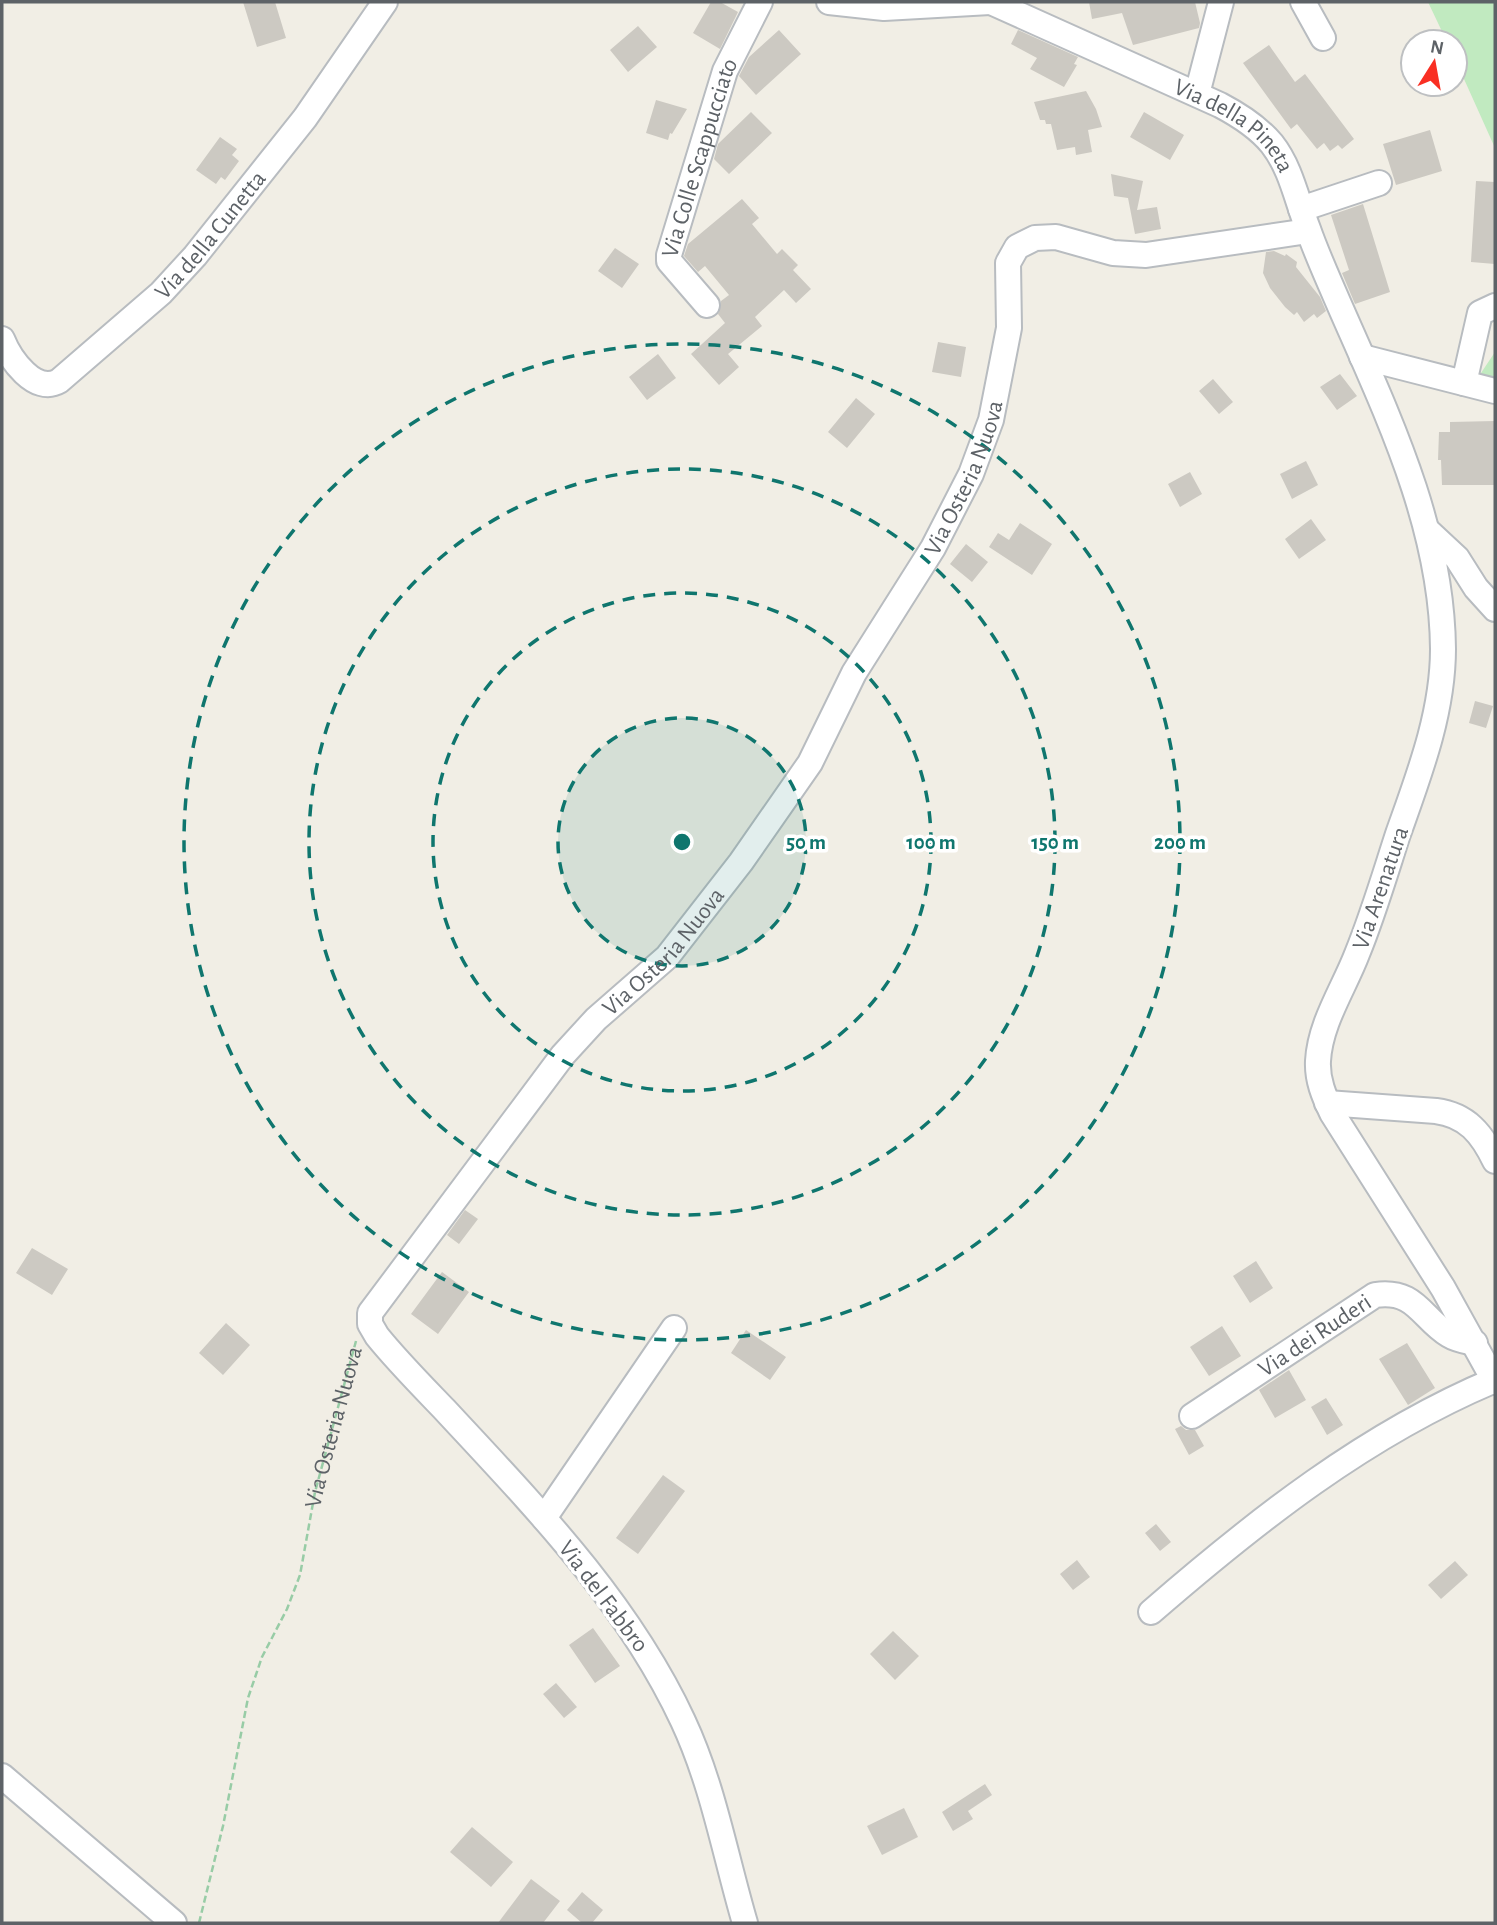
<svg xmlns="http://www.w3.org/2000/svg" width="1497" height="1925" font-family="'Alegreya Sans',sans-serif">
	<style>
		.green { fill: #c1eac0 }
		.building { fill: #ccc9c2 }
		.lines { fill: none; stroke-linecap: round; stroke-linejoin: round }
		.minor-casing { stroke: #b8bcc0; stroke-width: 28 }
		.path { stroke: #98cca6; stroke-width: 2.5; stroke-dasharray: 7 3.5; stroke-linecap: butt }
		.minor { stroke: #fff; stroke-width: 24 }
		.ring { fill: none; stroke: #0f766e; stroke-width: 3.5; stroke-dasharray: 12 9 }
		.labels { text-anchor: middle; stroke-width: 7; stroke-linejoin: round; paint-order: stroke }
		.street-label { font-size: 24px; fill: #5d6267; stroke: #fff }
		.centre { fill: #0f766e; stroke: #fff; stroke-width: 3.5 }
		.ring-label { font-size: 21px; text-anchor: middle; font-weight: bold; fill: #0f766e; stroke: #fff; stroke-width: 7; stroke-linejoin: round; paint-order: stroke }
	</style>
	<rect width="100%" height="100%" fill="#f1eee5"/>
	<path class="green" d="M1428 2H1495V148L1455 59V42H1447Z
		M1495 352V391L1473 385Z"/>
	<path class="building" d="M243 2H275L286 38 257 47Z
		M711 2H720L738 12 720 49 693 33Z
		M1089 2H1195L1200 23 1199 28 1133 45 1122 13 1092 19Z
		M638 26 657 47 628 72 610 50Z
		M779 30 801 54 756 95 739 76 749 57Z
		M1018 30 1078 57 1074 64 1077 65 1064 87 1030 69 1037 58 1011 44Z
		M1269 45 1295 82 1305 74 1354 139 1342 149 1338 145 1330 151 1324 143 1317 149 1297 124 1291 129 1243 63Z
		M1086 91 1096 109 1102 127 1088 130 1092 152 1076 155 1075 147 1057 150 1051 124H1046L1045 120H1040L1034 102Z
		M656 100 687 109 672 134 670 133 668 140 646 133Z
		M751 112 772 133 729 174 714 159 718 144Z
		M1144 112 1184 135 1170 160 1130 137Z
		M1430 130 1442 171 1396 185 1383 144Z
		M220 137 237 149 232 155 239 161 225 180 221 177 216 184 196 170Z
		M1111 174 1143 181 1137 210 1157 207 1161 229 1135 234 1128 198 1114 196Z
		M1476 181 1495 182V264L1471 262Z
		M742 199 759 218 752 224 777 254 782 249 798 265 793 270 811 289 796 303 784 290 755 317 762 326 728 354 739 367 719 385 691 354 725 323 718 314 721 301 729 295 705 266 698 272 684 256 688 244Z
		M1363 204 1390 292 1355 304 1342 273 1349 270 1331 215Z
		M615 248 639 264 622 288 598 271Z
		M1274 251 1285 256 1286 254 1297 262 1296 267 1320 297 1326 311 1317 318 1314 314 1304 322 1297 312 1294 315 1285 307 1270 288 1263 273 1266 252Z
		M938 342 966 347 961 377 932 372Z
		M658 354 676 378 647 400 629 377Z
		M1340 374 1357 396 1337 410 1320 387Z
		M1213 379 1233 402 1219 414 1199 391Z
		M856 398 875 414 847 448 828 432Z
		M1495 421V485H1442L1441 460H1438L1439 432H1450V422Z
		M1306 461 1318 485 1292 499 1280 474Z
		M1190 472 1202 494 1180 507 1168 484Z
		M1311 519 1326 540 1299 559 1285 539Z
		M1020 523 1052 544 1032 575 989 547 998 533 1009 540Z
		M966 544 988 562 972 582 950 564Z
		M1475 701 1493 706 1486 728 1469 723Z
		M465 1210 478 1219 459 1244 447 1235Z
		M32 1248 68 1269 52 1295 16 1273Z
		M1256 1261 1273 1288 1250 1303 1233 1276Z
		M442 1272 469 1292 438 1334 411 1314Z
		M226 1323 250 1345 223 1375 199 1353Z
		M1222 1326 1241 1356 1209 1376 1190 1347Z
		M746 1330 786 1357 770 1380 731 1353Z
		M1407 1343 1435 1388 1408 1405 1379 1359Z
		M1289 1370 1306 1400 1275 1418 1259 1390Z
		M1326 1398 1343 1425 1327 1435 1311 1407Z
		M1181 1426 1186 1430H1195L1204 1446 1189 1455 1175 1429Z
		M663 1475 685 1491 638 1554 616 1538Z
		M1156 1524 1171 1542 1160 1551 1145 1533Z
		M1077 1560 1090 1577 1073 1590 1060 1574Z
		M1455 1561 1468 1575 1441 1599 1428 1585Z
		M593 1628 620 1666 595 1683 569 1645Z
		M893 1631 919 1656 895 1680 870 1654Z
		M556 1683 577 1707 564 1718 543 1694Z
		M985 1784 992 1795 968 1811 973 1819 953 1831 942 1812Z
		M904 1808 918 1837 882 1855 867 1826Z
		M472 1827 513 1862 491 1887 450 1852Z
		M531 1879 560 1901 543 1923H498Z
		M582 1892 603 1910 592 1923H582L567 1910Z"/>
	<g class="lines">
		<g class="minor-casing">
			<g id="minor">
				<path d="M829 2 884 8 990 2"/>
				<path id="s2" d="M991 2 1220 105C1239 115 1258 127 1272 144 1291 168 1297 201 1308 229 1316 252 1326 274 1335 295 1384 408 1442 523 1443 649 1443 713 1419 775 1398 834 1385 874 1373 915 1357 954 1344 988 1320 1023 1318 1061 1317 1080 1324 1096 1332 1113L1443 1288 1495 1382"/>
				<path d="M1303 2 1323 38"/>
				<path d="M1197 94 1221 2"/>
				<path d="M1301 209 1379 183"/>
				<path id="s3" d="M707 305 669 261V255L725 71 760 2"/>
				<path id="s4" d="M2 339C10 359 35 395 59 381L161 293 195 256 305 118 385 2"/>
				<path d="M1362 357 1495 391"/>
				<path d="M1464 383 1480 313 1495 306"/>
				<path d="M1428 531 1457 558 1476 588 1495 609"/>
				<path d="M1327 1103 1436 1111C1467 1115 1482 1134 1495 1161"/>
				<path id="s5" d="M1192 1416 1375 1295C1416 1289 1421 1318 1449 1335 1457 1340 1466 1341 1475 1343"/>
				<path d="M544 1518 674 1328"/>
				<path d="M1151 1612C1256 1521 1366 1434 1495 1380"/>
				<path d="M2 1776 174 1923"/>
				<path id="s6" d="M745 1923C725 1855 713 1785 683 1721 627 1601 534 1506 445 1410 422 1386 398 1362 377 1336L370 1324V1313L563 1055 596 1019 667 957 741 862 810 763 854 673 933 548 971 474 991 420 1009 328 1008 263 1017 247 1035 238 1056 237 1113 253 1146 255 1308 231"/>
			</g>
		</g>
		<path class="path" id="s1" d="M199 1923 223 1826 248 1698 262 1657 287 1609 300 1575 315 1492 356 1341"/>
		<use href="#minor" class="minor"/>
	</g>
	<circle cx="682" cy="842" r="124" fill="#0f766e" fill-opacity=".12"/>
	<g class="ring">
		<circle cx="682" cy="842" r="124"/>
		<circle cx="682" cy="842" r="249"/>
		<circle cx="682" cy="842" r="373"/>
		<circle cx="682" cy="842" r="498"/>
	</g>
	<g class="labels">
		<g class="street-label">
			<text dy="8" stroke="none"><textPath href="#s2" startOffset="275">Via della Pineta</textPath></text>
			<text dy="8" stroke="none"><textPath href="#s3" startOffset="166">Via Colle Scappucciato</textPath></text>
			<text dy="8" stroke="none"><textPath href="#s4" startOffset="290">Via della Cunetta</textPath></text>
			<text dy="8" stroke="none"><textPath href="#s6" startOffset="1762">Via Osteria Nuova</textPath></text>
			<text transform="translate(1380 888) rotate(-71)" y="8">Via Arenatura</text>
			<text dy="8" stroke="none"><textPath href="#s6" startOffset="1197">Via Osteria Nuova</textPath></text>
			<text dy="8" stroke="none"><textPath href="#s5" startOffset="147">Via dei Ruderi</textPath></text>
			<text dy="8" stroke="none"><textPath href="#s1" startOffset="516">Via Osteria Nuova</textPath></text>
			<text transform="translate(604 1596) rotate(53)" y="8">Via del Fabbro</text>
		</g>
	</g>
	<circle cx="682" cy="842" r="10" class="centre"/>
	<g class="ring-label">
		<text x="806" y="849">50 m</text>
		<text x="931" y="849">100 m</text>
		<text x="1055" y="849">150 m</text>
		<text x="1180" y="849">200 m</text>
	</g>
	<rect width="1497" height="1925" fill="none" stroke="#5d6267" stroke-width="7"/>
	<g transform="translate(1434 63) rotate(11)"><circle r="33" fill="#ffffff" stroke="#bec0c2" stroke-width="2"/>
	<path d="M0-5L12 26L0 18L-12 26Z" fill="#f92f23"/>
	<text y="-10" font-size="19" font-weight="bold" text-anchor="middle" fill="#5d6267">N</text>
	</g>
</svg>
